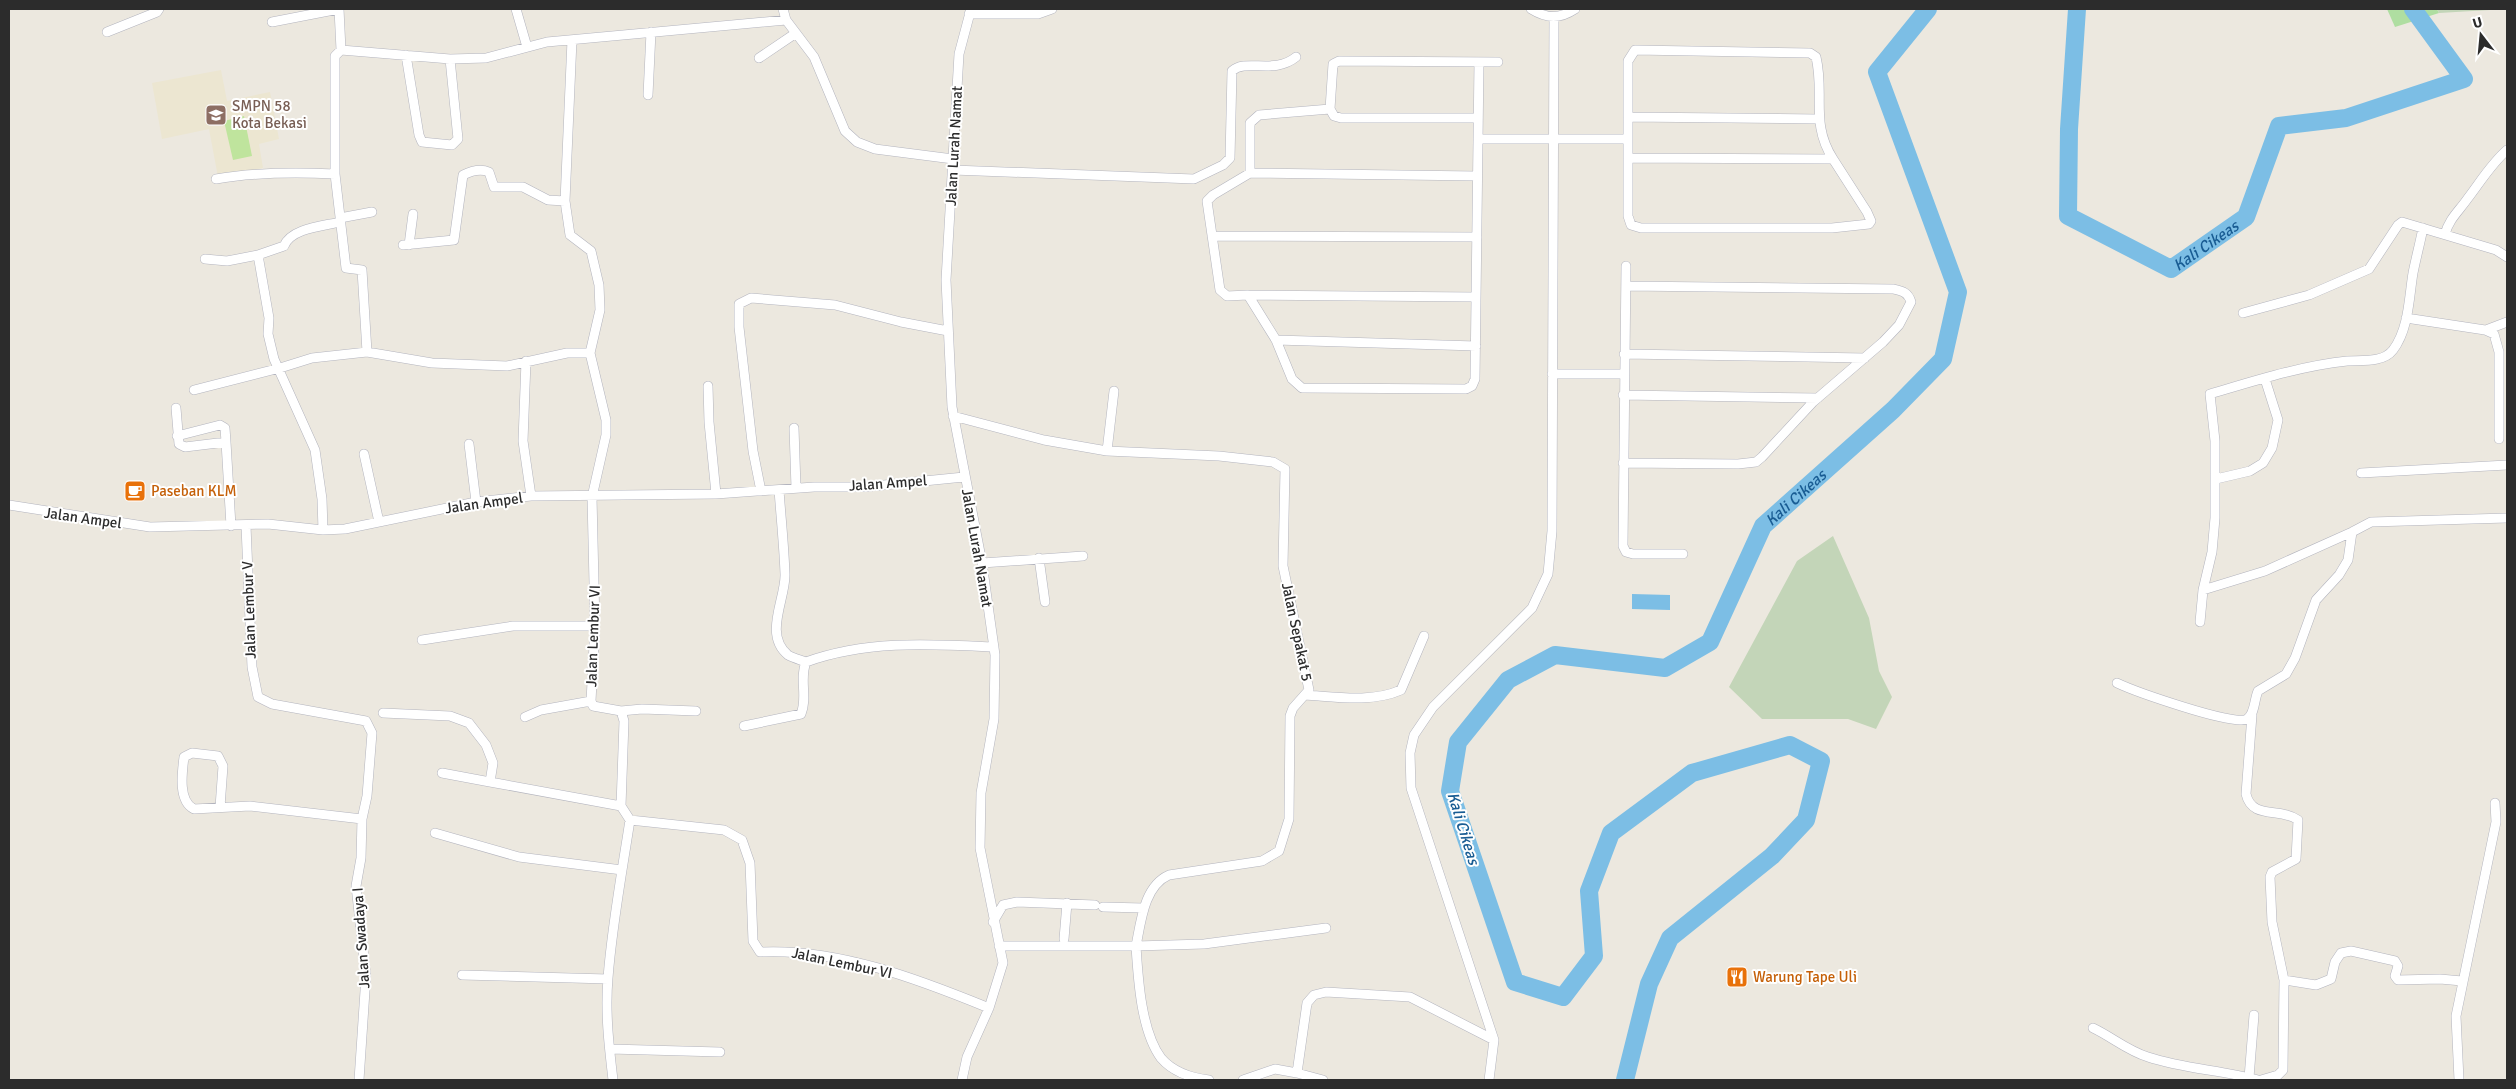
<svg xmlns="http://www.w3.org/2000/svg" width="2516" height="1089" font-family="Signika,sans-serif">
	<style>
		.education { fill: #ece6d1 }
		.green { fill: #afdea1 }
		.cemetery { fill: #c3d5b8 }
		.pitch { fill: #bfe49d }
		.water { fill: #7cbee5 }
		.lines { fill: none; stroke-linecap: round; stroke-linejoin: round }
		.river { stroke: #7cbee5; stroke-width: 18 }
		.minor-casing { stroke: #b3b4be; stroke-width: 10 }
		.minor { stroke: #fff; stroke-width: 9 }
		.labels { text-anchor: middle; stroke-width: 4; stroke-linejoin: round; paint-order: stroke }
		.education-label { font-size: 15px; fill: #785e54; stroke: #fff; text-anchor: start }
		.street-label { font-size: 15px; fill: #2c2c2c; stroke: #fff }
		.food-label { font-size: 15px; fill: #c56008; stroke: #fff; text-anchor: start }
		.water-label { font-size: 16px; font-style: italic; fill: #195c93; stroke: #fff }
	</style>
	<rect width="100%" height="100%" fill="#ece8df"/>
	<path class="education" d="M221 70 227 101 270 92 279 139 259 144 263 168 218 177 209 129 162 139 152 83Z"/>
	<path class="green" d="M2387 9H2437L2439 13 2395 27Z"/>
	<path class="cemetery" d="M2437 9H2507L2439 13Z
		M1833 536 1869 618 1879 671 1892 697 1876 729 1848 719H1762L1729 687 1797 561Z"/>
	<path class="pitch" d="M244 116 252 156 233 160 224 121Z"/>
	<path class="water" d="M1632 594 1670 595V610L1632 609Z"/>
	<g class="lines">
		<g class="river">
			<path id="s1" d="M2077 9 2069 129 2068 216 2171 269 2246 217 2279 126 2346 118 2464 79 2413 9"/>
			<path id="s2" d="M1625 1080 1649 984 1670 938 1772 856 1806 820 1821 761 1790 745 1692 773 1611 833 1589 891 1594 956 1563 997 1515 982 1450 791 1458 742 1508 680 1555 655 1665 668 1710 642 1763 526 1893 410 1943 359 1958 292 1877 72 1928 9"/>
		</g>
		<g class="minor-casing">
			<path id="minor" d="M516 9 527 47
				M783 9 786 20
				M1531 9C1547 19 1560 19 1575 9
				M969 14H1038L1052 9
				M272 22 339 9 341 50 335 56V174L346 268 362 270 367 352
				M107 32 157 12 159 9
				M572 40 565 201 570 235 591 251 599 285 600 310 590 353 606 420V435L592 497 595 626 591 701 593 706 621 711 624 721 621 806 630 820 724 830 742 840 750 863 753 941 760 952C837 948 918 979 989 1008
				M341 50 450 59 486 58 547 42 786 20 814 57 845 131 857 142 875 149 953 159
				M406 55 419 135 422 142 452 145 458 139 450 59
				M759 58 796 33
				M648 95 651 32
				M1628 117 1818 119
				M1478 118H1341L1334 116 1330 109 1333 64 1339 61 1498 62
				M1478 139H1627
				M1628 158 1833 159C1810 123 1825 95 1816 57L1810 53 1635 50 1628 61V216L1631 225 1641 228H1832L1869 224 1871 221 1867 212 1833 159
				M953 170 1194 179 1223 165 1230 158 1232 71C1246 58 1274 75 1296 57
				M1250 173V123L1259 115 1330 109
				M1477 176 1250 173 1213 195 1207 201 1220 290 1227 296 1248 295 1276 340 1292 379 1302 388 1466 389 1472 386 1475 379 1479 62
				M216 179C256 172 294 172 335 174
				M340 218 372 212
				M2445 234C2449 219 2459 211 2468 198 2481 181 2491 164 2507 150
				M1212 236 1477 237
				M403 245 454 240 463 175C471 171 480 168 489 172L494 187H523L548 200 565 201
				M409 245 413 214
				M205 259 227 261 258 255
				M1626 266 1623 546 1626 552 1633 554H1683
				M1248 295 1476 297
				M2243 313 2309 295 2369 269 2398 225 2402 222 2496 250 2507 257
				M2406 318 2485 330 2494 334 2499 352V439
				M2486 330 2507 322
				M1276 340 1476 346
				M1624 354 1865 358
				M526 361 523 441 531 496
				M1552 374H1624
				M708 386 709 422 716 494
				M194 390 280 368 312 358 367 352 432 363 507 366 567 353H590
				M1623 395 1818 398
				M176 408 179 444 185 447 226 442 231 526
				M953 416 1044 440 1107 451 1219 456 1273 462 1285 469 1283 566 1309 690 1293 708 1290 716 1289 819 1279 851 1262 861 1169 875C1144 886 1141 921 1136 946H999
				M794 428 796 488
				M177 436 220 425 225 428 226 442
				M469 444 476 502
				M1107 451 1114 391
				M364 454 379 522
				M1623 463 1738 464 1756 462 1762 457 1813 402 1883 342 1899 325 1911 302C1908 292 1902 291 1893 289L1626 286
				M2361 473 2507 465
				M2216 479 2250 471 2263 463 2272 448 2278 420 2265 379
				M779 490C781 518 784 546 785 574 786 598 763 635 788 655 793 658 801 660 806 662
				M761 491 753 451 739 327V304L751 298 835 305 901 322 948 331
				M9 505 150 527 268 524 323 530 345 529 476 502 531 496 716 494 814 487H864L964 477
				M246 526 252 667 258 697 272 704 366 721 372 733 367 796 362 819 361 858 356 886 366 976 359 1080
				M323 530 322 499 315 450 274 359 268 334 269 318 258 255 284 246C291 228 324 226 340 222
				M1039 558 1045 602
				M982 563 1083 556
				M2203 590 2265 571 2352 532
				M2200 622 2203 590 2212 552 2215 518V441L2210 394C2254 381 2300 366 2347 361 2362 360 2383 363 2393 350 2409 329 2409 297 2413 273 2416 258 2420 243 2423 228
				M422 640 513 626H595
				M2117 683C2134 691 2235 727 2247 719 2255 714 2254 700 2258 691L2286 674 2295 658 2316 600 2339 575 2348 560 2352 532 2371 522 2507 518
				M1305 695C1337 697 1371 703 1401 690L1424 636
				M621 711 642 709 696 711
				M383 713 450 716 469 723 486 745 493 763 490 782 621 806
				M2252 715 2246 794C2252 820 2280 807 2298 820L2296 859 2272 872 2270 877 2272 922 2284 980 2283 1070 2278 1075 2261 1080
				M525 717 541 710 591 701
				M744 726 801 714C808 697 799 679 806 662 867 640 930 644 994 647
				M442 773 490 782
				M220 807 223 766 218 756 192 753 184 757C182 773 178 801 194 809L250 806 362 819
				M435 833 519 857 622 870
				M1103 907 1143 908
				M993 922 1003 905 1017 902 1095 905
				M1064 939 1067 903
				M462 975 608 979
				M2284 980 2316 985 2331 979 2335 962 2341 953 2351 951 2395 961 2398 966 2395 976 2398 980 2440 979 2462 981
				M2093 1028C2112 1037 2128 1051 2148 1057 2184 1069 2222 1070 2258 1080
				M610 1049 720 1052
				M1297 1073 1323 1080
				M2249 1078 2254 1015
				M613 1080C609 1046 605 1012 608 978 612 925 622 872 630 820
				M962 1080 967 1057 989 1008 1003 963 980 848 981 793 994 719 995 655 982 563 952 407 946 280 959 54 971 9
				M1209 1080C1192 1078 1173 1072 1161 1058 1141 1031 1138 978 1136 946L1204 944 1326 928
				M1243 1080 1275 1069 1297 1073 1307 1003 1314 995 1326 992 1410 997 1494 1040
				M1489 1080 1494 1040 1411 788 1410 753 1414 735 1433 707 1532 608 1548 574 1552 531 1554 17
				M2459 1080 2456 1016 2496 822 2495 803"/>
		</g>
		<use href="#minor" class="minor"/>
	</g>
	<defs>
		<g id="school-square" transform="scale(1.125)"><rect x="-9" y="-9" width="18" height="18" rx="4" fill="#8d6e63" stroke="#fff"/><path d="M0-5L7-2L0 1L-7-2ZM-4 1L0 2.5L4 1V4Q0 6-4 4Z" fill="#fff"/></g>
		<g id="cafe-square" transform="scale(1.125)"><rect x="-9" y="-9" width="18" height="18" rx="4" fill="#e8710a" stroke="#fff"/><path d="M-5.5-4.5H6V0H3Q3 3.5 0 3.5H-2.5Q-5.5 3.5-5.5 0ZM3-3.2v2h1.7v-2ZM-6 4.5H4V6H-6Z" fill="#fff"/></g>
		<g id="restaurant-square" transform="scale(1.125)"><rect x="-9" y="-9" width="18" height="18" rx="4" fill="#e8710a" stroke="#fff"/><path d="M-5-6h1v4h1v-4h1v4h1v-4h1v5L-1.5 .5V6h-2V.5L-5-1ZM5-6V6H3V1.5H1.5Q1.5-4 5-6Z" fill="#fff"/></g>
	</defs>
	<g fill-rule="evenodd">
		<use href="#school-square" x="216" y="115"/>
		<use href="#cafe-square" x="135" y="491"/>
		<use href="#restaurant-square" x="1737" y="977"/>
	</g>
	<g class="labels">
		<g class="education-label">
			<text x="232" y="111">SMPN 58<tspan x="232" dy="17">Kota Bekasi</tspan></text>
		</g>
		<g class="street-label">
			<text transform="translate(954 146) rotate(-87)" y="5">Jalan Lurah Namat</text>
			<text transform="translate(888 483) rotate(-4)" y="5">Jalan Ampel</text>
			<text transform="translate(484 503) rotate(-8)" y="5">Jalan Ampel</text>
			<text transform="translate(83 518) rotate(8)" y="5">Jalan Ampel</text>
			<text transform="translate(977 548) rotate(80)" y="5">Jalan Lurah Namat</text>
			<text transform="translate(249 610) rotate(-92)" y="5">Jalan Lembur V</text>
			<text transform="translate(1297 632) rotate(78)" y="5">Jalan Sepakat 5</text>
			<text transform="translate(593 636) rotate(-88)" y="5">Jalan Lembur VI</text>
			<text transform="translate(361 938) rotate(-94)" y="5">Jalan Swadaya I</text>
			<text transform="translate(842 963) rotate(12)" y="5">Jalan Lembur VI</text>
		</g>
		<g class="food-label">
			<text x="151" y="496">Paseban KLM</text>
			<text x="1753" y="982">Warung Tape Uli</text>
		</g>
		<g class="water-label">
			<text dy="6" stroke="none"><textPath href="#s1" startOffset="365">Kali Cikeas</textPath></text>
			<text dy="6" stroke="none"><textPath href="#s2" startOffset="1575">Kali Cikeas</textPath></text>
			<text transform="translate(1464 828) rotate(73)" y="6">Kali Cikeas</text>
		</g>
	</g>
	<rect width="2516" height="1089" fill="none" stroke="#2c2c2c" stroke-width="20"/>
	<g transform="translate(2481 35) rotate(344)" stroke="#ffffff" stroke-width="4" paint-order="stroke">
	<path d="M0-4L9 19L0 12L-9 19Z" fill="#2c2c2c"/>
	<text y="-8" font-size="14" font-weight="bold" text-anchor="middle" fill="#2c2c2c">U</text>
	</g>
</svg>
